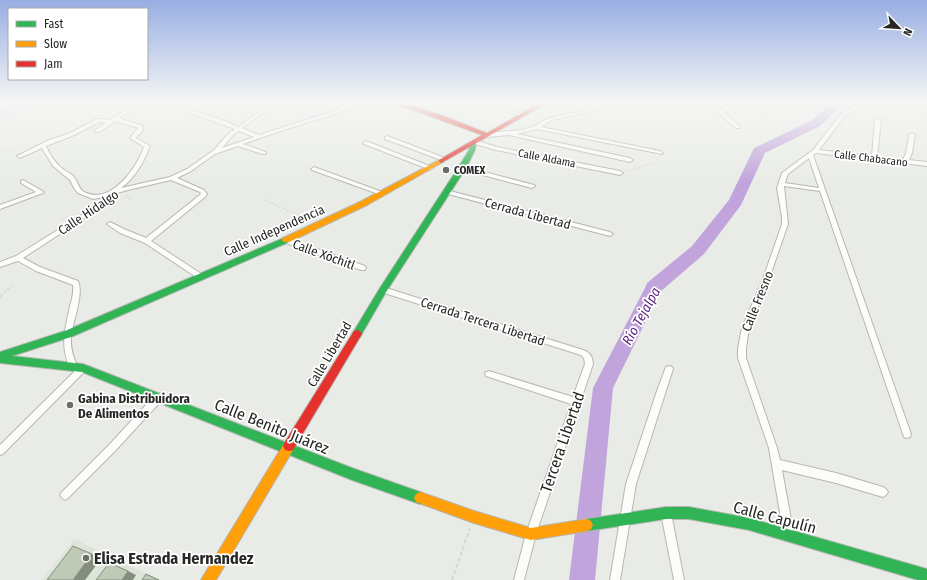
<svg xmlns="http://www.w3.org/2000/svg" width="927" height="580" font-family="'Fira Sans Condensed',sans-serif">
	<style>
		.built { fill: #dde5d8 }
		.green { fill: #dfcdef }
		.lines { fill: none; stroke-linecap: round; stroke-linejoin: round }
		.river { fill: #c0a4db; fill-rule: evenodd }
		.street-casing { stroke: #b5b7b3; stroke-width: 2 }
		.fast-casing { stroke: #b5b7b3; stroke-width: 2 }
		.slow-casing { stroke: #b5b7b3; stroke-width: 2 }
		.jam-casing { stroke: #b5b7b3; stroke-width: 2 }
		.path-far2 { stroke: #d5d7d5; stroke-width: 1; stroke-dasharray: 2.5 1.5; stroke-linecap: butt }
		.path-far1 { stroke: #d5d7d5; stroke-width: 1.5; stroke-dasharray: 3 2; stroke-linecap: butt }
		.path { stroke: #d5d7d5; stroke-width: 2; stroke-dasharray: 4 2.5; stroke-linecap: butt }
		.street { fill: #fcfcfb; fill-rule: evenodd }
		.fast { fill: #30b455; fill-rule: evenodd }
		.slow { fill: #ff9f0a; fill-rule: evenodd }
		.jam { fill: #e5322d; fill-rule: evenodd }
		.shaded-wall { fill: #858d7f }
		.building { fill: #bec9b6; stroke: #858d7f }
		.poi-dot { fill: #6a6d68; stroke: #fff; stroke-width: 1.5 }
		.labels { text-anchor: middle; stroke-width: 3.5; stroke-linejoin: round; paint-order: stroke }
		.far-street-label { font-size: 11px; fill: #252824; stroke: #fff }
		.far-poi-label { font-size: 11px; font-weight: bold; fill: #252824; stroke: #fff; text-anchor: start }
		.street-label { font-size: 13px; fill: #252824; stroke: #fff }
		.poi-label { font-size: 13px; font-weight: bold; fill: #252824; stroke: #fff; text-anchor: start }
		.water-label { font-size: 14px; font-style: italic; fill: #5d2585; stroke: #fff }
		.near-street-label { font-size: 16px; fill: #252824; stroke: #fff }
		.near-poi-label { font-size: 16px; font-weight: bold; fill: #252824; stroke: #fff; text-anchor: start }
	</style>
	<rect width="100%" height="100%" fill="#e9ece6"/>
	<path class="built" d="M74 539 159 580H42Z"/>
	<path class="green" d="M0 102H27L0 118Z"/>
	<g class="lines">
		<path class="river" d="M829 102H841L838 109 820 126 765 153 741 205 704 254 660 292 613 388 595 580H569L593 388 645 288 647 283 692 246 729 200 754 148 812 120 828 106Z"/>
		<g class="street-casing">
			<path id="street" d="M138 102H143L119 118 143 126V130L136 138 150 146C144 162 135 178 121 188L170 177 187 169 214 150 229 133 235 129 160 102H167L225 121 238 127 273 102H278L242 128 259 135 337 110 344 106 335 102H342L348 105 353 102H359L352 106V108C346 108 335 114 329 116 300 124 271 134 243 144L266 152V154H262L238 146 215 154 191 171 177 178 204 190 207 194 205 197 151 241 203 275 204 277 203 279H199L145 243 120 233 107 224 110 222 124 229 146 238 201 194 200 192 171 180 132 189 117 193 89 215 23 258 40 267 78 281C84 294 73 321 71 336 70 347 73 356 77 366L76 368 73 369 70 368C60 346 65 329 70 306 72 299 74 292 73 285L36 271 18 261 0 267V262L16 256 85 213 105 197 93 199 78 193 74 188 70 180 53 166 42 148 22 157 20 158 17 156 49 140 68 134 97 119 110 120ZM116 121 138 128 130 138 144 147C137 167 111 206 84 192 78 189 78 180 72 175 70 173 67 172 64 170 56 164 50 155 46 146L72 136 100 122 106 123 94 131 95 132H99ZM239 131 254 137 222 148 233 135Z
				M437 102H442L430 114H426V112Z
				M475 102H483L525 115 521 116Z
				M623 102H632L552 120 541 127 660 151 663 153 662 154 537 129 517 134 630 158 633 160 630 162 509 135 487 137 484 135 487 133 523 130 534 126 549 118Z
				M706 102H711L720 109 735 102H741L723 112 740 126V128H736Z
				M861 102H866L844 117 819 150 872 156 875 120 878 118 881 120 877 157 903 160 906 153 909 135 912 133 915 135 912 153 909 160 927 162V166L816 153 813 155 911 434 910 437 907 438 904 437 903 434 820 191 784 186 788 224 769 279 749 328 746 348V358L777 448 780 460 836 473 883 487 886 489 888 492 886 495 883 497 836 483 782 470 794 536 792 539 789 541 786 539 784 536 769 448 738 358V348L742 328 763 279 782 224V217L777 188 782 173 813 150 840 115ZM809 158 819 188 785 183 788 174Z
				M387 136 445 158 446 159 443 161 441 160 385 139V137Z
				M474 140 497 147 620 171 623 173 620 175 496 150 472 143 471 142Z
				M366 141 432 167 433 168 430 170 428 169 364 144 363 143Z
				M462 166 534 185 535 186 532 188 460 169V167Z
				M314 167 385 193 386 194 383 196 381 195 312 170 311 169Z
				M23 180 44 192 43 193 0 209V205L36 192 21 183V181Z
				M446 190 610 232 613 234 610 236 444 193V191Z
				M283 238H287L365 266 366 268 365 270H361L283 242 282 240Z
				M383 287 583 350C591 353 592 356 593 364L536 534 524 580H514L526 534 571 404 489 377 486 376 485 374 486 372 489 371 573 397 585 364 584 358 581 355 381 292 380 290 381 288Z
				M83 365 86 366 87 368 86 370 3 454 0 455V445L80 366Z
				M669 366 672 367 673 369 636 484 620 580H610L626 484 658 388 666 367Z
				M159 393 162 394 163 397 162 400 115 451 68 498 65 500 62 498 60 495 62 492 109 445 156 394Z
				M666 508 669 510 671 513 684 580H674L661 513 663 510Z"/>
		</g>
		<g class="fast-casing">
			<path id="fast" d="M473 141 476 143 475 150 466 168 386 292 360 337 357 338 354 337 352 334 354 331 380 288 458 168 469 150 470 143Z
				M286 237 289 238 290 240 289 242 71 337 12 356 83 364 352 468 420 492 424 494 426 498 424 502 420 504 352 480 82 372 0 363V352L65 331Z
				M666 507H689L749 518 927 569V580H918L749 530 689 519H666L587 531 583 529 581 525 583 521 587 519Z"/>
		</g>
		<g class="slow-casing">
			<path id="slow" d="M441 159 443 160V162L367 205 289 242H283L282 240 283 238 362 201Z
				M289 441 293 442 295 446 293 450 216 580H201L285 442Z
				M420 492 474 511 531 528 587 519 591 521 593 525 591 529 587 531 531 540 474 523 416 502 414 498 416 494Z"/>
		</g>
		<g class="jam-casing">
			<path id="jam" d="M385 102C415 102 458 122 487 133L541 102H549L441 163 439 162V160L482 135 410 109Z
				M357 330 360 331 362 334 360 337 293 450 289 451 285 450 283 446 285 442 354 331Z"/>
		</g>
		<path class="path-far2" d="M648 133 658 145
			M267 141 270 143 268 149
			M0 152 5 150 13 152
			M627 171 654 163 659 157
			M127 195 130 200
			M264 200 312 221"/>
		<path class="path-far1" d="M0 297 12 285"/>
		<path class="path" d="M452 580 470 528"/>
		<use href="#street" class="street"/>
		<use href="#fast" class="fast"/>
		<use href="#slow" class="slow"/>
		<use href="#jam" class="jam"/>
	</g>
	<path class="shaded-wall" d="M92 554 101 559 85 580H73Z
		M128 571 136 575 133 580H122Z"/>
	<path class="building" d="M73 546 92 554 73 580H47Z
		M109 563 128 571 122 580H96Z
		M146 574 159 580H142Z"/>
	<linearGradient id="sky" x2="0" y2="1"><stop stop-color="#98aee3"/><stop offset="0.56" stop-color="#f5f6f4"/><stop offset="1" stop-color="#f5f6f4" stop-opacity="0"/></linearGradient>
	<rect width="927" height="183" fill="url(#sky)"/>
	<g class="poi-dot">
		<circle cx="446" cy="170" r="4"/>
		<circle cx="70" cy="405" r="4"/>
		<circle cx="86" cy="558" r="4"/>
	</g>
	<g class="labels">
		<g class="far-street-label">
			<text transform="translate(547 158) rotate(11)" y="4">Calle Aldama</text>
			<text transform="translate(871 158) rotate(7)" y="4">Calle Chabacano</text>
		</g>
		<g class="far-poi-label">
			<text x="454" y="174">COMEX</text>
		</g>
		<g class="street-label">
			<text transform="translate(88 212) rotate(-34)" y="5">Calle Hidalgo</text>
			<text transform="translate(528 213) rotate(15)" y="5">Cerrada Libertad</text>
			<text transform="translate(274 230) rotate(-24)" y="5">Calle Independencia</text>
			<text transform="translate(324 254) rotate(20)" y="5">Calle Xóchitl</text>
			<text transform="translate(757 301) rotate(-68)" y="5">Calle Fresno</text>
			<text transform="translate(483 321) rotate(18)" y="5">Cerrada Tercera Libertad</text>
			<text transform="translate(329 354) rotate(-59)" y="5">Calle Libertad</text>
		</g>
		<g class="poi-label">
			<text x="78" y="403">Gabina Distribuidora<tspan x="78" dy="15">De Alimentos</tspan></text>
		</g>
		<g class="water-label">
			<text transform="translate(641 316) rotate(-61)" y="5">Río Tejalpa</text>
		</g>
		<g class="near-street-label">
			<text transform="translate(272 426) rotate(22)" y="6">Calle Benito Juárez</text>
			<text transform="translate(562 442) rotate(-71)" y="6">Tercera Libertad</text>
			<text transform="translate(775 517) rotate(15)" y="6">Calle Capulín</text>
		</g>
		<g class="near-poi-label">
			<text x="94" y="564">Elisa Estrada Hernandez</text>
		</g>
	</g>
	<rect x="8" y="8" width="140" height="72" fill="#ffffff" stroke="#a8a9a7"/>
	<rect x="16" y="21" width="20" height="6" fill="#30b455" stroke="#a8a9a7"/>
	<text x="44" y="28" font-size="12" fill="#252824">Fast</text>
	<rect x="16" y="41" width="20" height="6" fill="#ff9f0a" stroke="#a8a9a7"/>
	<text x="44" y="48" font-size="12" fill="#252824">Slow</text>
	<rect x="16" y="61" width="20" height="6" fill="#e5322d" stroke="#a8a9a7"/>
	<text x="44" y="68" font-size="12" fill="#252824">Jam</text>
	<g transform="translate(899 28) rotate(115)" stroke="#ffffff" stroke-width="3" paint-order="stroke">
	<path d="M0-3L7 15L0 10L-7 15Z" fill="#252824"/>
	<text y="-6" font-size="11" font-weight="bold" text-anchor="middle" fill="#252824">N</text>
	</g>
</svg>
